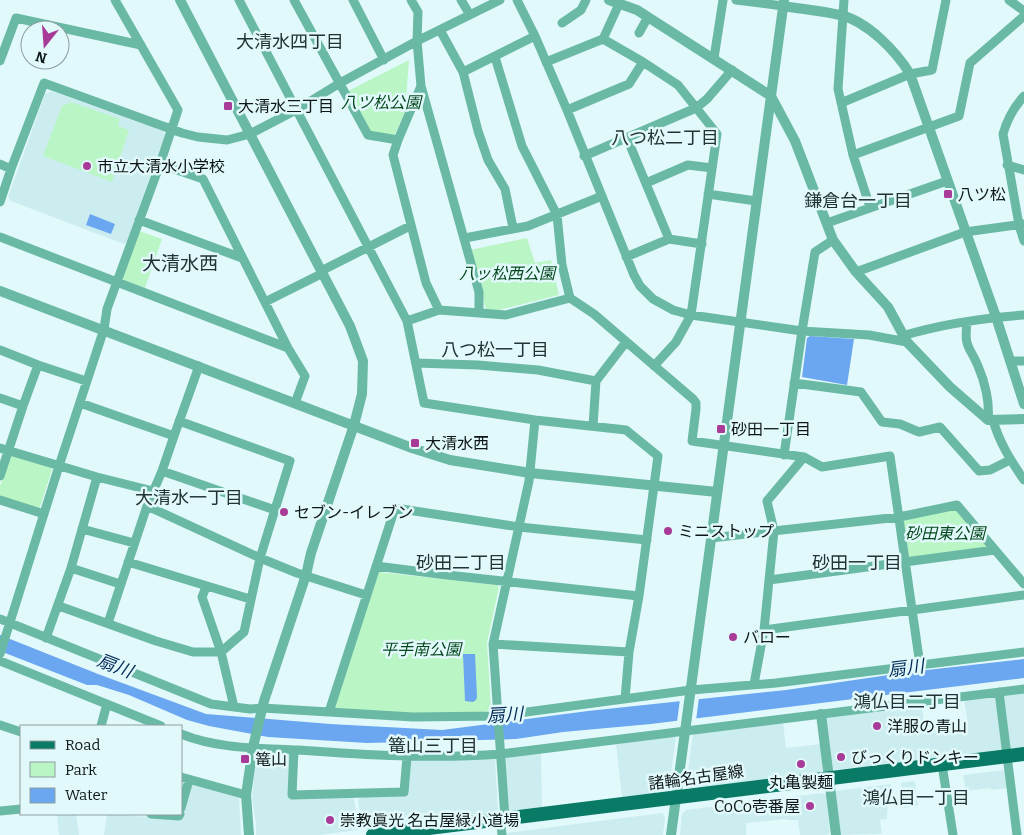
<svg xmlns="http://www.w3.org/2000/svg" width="1024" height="835" font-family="Bitter,'Noto Sans JP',serif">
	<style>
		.built { fill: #ccedf0 }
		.green { fill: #baf5c5 }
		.water { fill: #6ba6f0 }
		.pier { fill: #e2f9fb }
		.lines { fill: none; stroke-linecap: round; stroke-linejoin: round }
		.minor { stroke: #6ab9a5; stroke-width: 9 }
		.tertiary { stroke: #6ab9a5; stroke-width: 10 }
		.primary { stroke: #087a66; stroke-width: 14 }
		.poi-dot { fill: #a83a98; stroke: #e2f9fb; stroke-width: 2 }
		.labels { text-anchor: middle; stroke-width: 5; stroke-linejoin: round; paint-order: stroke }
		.park-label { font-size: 16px; font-style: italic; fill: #07491f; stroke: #e2f9fb }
		.poi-label { font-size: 16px; fill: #0e1617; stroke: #e2f9fb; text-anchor: start }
		.street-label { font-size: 16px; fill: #0e1617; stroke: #e2f9fb }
		.neighbourhood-label { font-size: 18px; fill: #213335; stroke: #e2f9fb }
		.water-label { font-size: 18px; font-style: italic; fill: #002957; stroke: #e2f9fb }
		.quarter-label { font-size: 19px; fill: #213335; stroke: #e2f9fb }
	</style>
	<rect width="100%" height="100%" fill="#e2f9fb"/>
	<path class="built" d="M51 91 163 131 165 135 127 242 124 244 11 201 8 197 45 94Z
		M1024 692V747L1009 749 1002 699 1004 694Z
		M994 696 998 698 1004 750 834 770 831 769 825 721 828 717 922 705 925 730 968 724 964 699Z
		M783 722 786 748 820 744 823 769 820 773 691 788 686 785 693 734Z
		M674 735 676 738 669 787 665 792 622 797 616 743Z
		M261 751 289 754 292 756 290 797 350 796 354 799 358 830 320 835H256V823L252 799 255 765 257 754Z
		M541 752 542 807 509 811 507 809 504 758 506 756Z
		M494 758 495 759 498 809 496 813 364 830 362 828 358 800 363 795 405 794 410 760Z
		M1003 770 1007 775 1009 788 991 790V788L966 791 963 775Z
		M915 781 918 806 903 808 901 783Z
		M194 784 239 797 241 835H104L107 814 181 819 190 786Z
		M891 784 887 813V819L880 820 882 834 839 835 834 796 836 791Z
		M823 793 826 795 830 832 828 835H800L798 820H787L786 819 746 823V835H680L682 814 686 810Z
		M662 813 665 817 663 835H505L506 833Z
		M57 814H76L79 835H59Z"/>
	<path class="green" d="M409 60 405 112 393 139 371 137 348 91Z
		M71 102 120 119 118 126 129 130 112 182 43 156 62 106Z
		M139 231 162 239 145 288 121 279Z
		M527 238 535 263 551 260 559 295 487 313 470 250Z
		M13 455 51 467 52 470 40 507 37 509 0 497V486L9 457Z
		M957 505 995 550 905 563 899 517Z
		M378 572 497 585 499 587 487 643 491 709 486 712 452 715 334 709Z"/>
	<path class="water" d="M90 214 115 224 111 234 86 225Z
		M810 336 854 339 847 385 802 377 807 338Z
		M0 635 98 674 206 714 330 724 442 730 588 711 786 690 909 672 1024 659V678L651 724 563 732 516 739 367 743 268 737 209 726 187 720 129 695 97 685H87L0 651Z
		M463 654H475L477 697 476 700 473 702 465 701Z"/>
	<path class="pier" d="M699 697 696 721 677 722 680 699Z"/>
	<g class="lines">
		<path class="minor" d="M239 0 407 321 424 403 535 420 626 430 658 456 639 596 629 652 625 699
			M294 0 368 135 398 140
			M353 0 384 60
			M411 0 418 12 417 41 421 86 479 292V312
			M461 0 470 15
			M517 0 535 36 567 110 634 275 640 286 653 299 673 310 691 315 802 331 869 335 907 342
			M736 0 783 6
			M844 0 838 89 853 155 870 207
			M1009 0 1024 11
			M562 23 581 10 586 0
			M440 30 463 72 478 131 488 160 505 189 513 228
			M639 33 648 17
			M603 39 643 62 678 85 717 134 691 315 676 342 654 366
			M495 57 522 146 557 215 562 265 570 298 594 314 693 399 696 403V409L692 441 804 457 822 467 890 456 920 665
			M714 58 723 0
			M0 61 16 18 141 45
			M546 62 603 39 619 4
			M463 72 535 36
			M421 86 398 140 393 155 426 283 439 310
			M1024 96C1014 107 1007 120 1003 134L1019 225 1024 241
			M841 103 910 74 932 70 946 0
			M567 110 629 84 643 62
			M627 138 669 239
			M853 155 959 116 970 63 1024 16
			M584 156 696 108 707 99 732 70
			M0 164 11 169
			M160 164 203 179 288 348 305 376 295 403
			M1007 165 1024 170
			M646 183 688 165 712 168
			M708 194 756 201
			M0 202 11 169 44 83 182 133 198 137 227 140 250 134 296 110 340 83 417 41 500 0
			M139 220 242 258
			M827 223 947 181
			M0 237 288 348
			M465 238 528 226 602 196
			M626 257 669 239 702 244
			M321 271 410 226
			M856 272 965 232 1024 224
			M265 302 323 273
			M407 321 439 310 506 315 570 298
			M967 322C964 348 969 345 978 366 985 382 990 403 988 420
			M902 336C942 324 983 318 1024 315
			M0 350 38 365 86 381
			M1010 361H1024
			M416 363 478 365 538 370 596 381
			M794 383 861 392 882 422 900 424 919 432 940 427 979 471 990 470 1010 460
			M0 398 23 406
			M80 403 174 436 199 366
			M993 420C999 442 1011 461 1024 480
			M593 426 596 381 626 342
			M0 448 97 477 153 491
			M784 455 802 331 815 252 833 240
			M162 471 174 436
			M0 476 23 406 38 365
			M0 500 44 514
			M147 506 260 558 297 573 366 595
			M82 529 134 543
			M711 538 899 517 957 505 1024 584
			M128 562 250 599
			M376 566 447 575 639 596
			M71 568 120 584
			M769 580 995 550
			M206 587 202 597 221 652 234 707
			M59 606 156 641 193 652H221L244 632 260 558 290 461 179 421
			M0 619 211 704 250 709 262 708 413 717 497 716 691 690 776 683 1024 652
			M108 623 147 506 162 471 275 510
			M764 630 1024 595
			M46 638 71 568 97 477
			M493 644 629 652
			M0 654 59 466 104 329 107 309 160 164 178 110 115 0
			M0 661 161 726
			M754 684 764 630 774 531 767 501 804 457
			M999 692 1017 835
			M329 712 395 508 519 527 647 540
			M0 725 21 732
			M101 726 107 704
			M181 734C218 749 259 748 298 750 366 755 433 759 501 754L1024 689
			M294 750 292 795 404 792 407 757
			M943 771 953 835
			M181 777 246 795
			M181 808 189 780
			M0 811 21 809
			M151 814 179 816 180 814
			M505 818 493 644 529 481 535 420
			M501 826 502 835"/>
		<path class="tertiary" d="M180 0 350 326 363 361 362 394 354 425 311 553 306 575 264 701 253 747 246 795 249 835
			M609 0 637 10 771 96 795 141 833 240 856 272 888 307 907 342 950 387 988 420 1024 419
			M783 6C802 9 822 11 840 15 867 21 896 51 910 74L996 317 1024 404
			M0 291 412 448 450 460 530 473 717 492
			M821 714 836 835
			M671 835 784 0"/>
		<path class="primary" d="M373 835 1024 754"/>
	</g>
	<g class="poi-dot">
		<rect x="223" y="101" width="10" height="10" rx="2.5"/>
		<circle cx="87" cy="166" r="5"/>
		<rect x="943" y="189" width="10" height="10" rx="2.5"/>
		<rect x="716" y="424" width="10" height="10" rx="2.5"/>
		<rect x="410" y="438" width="10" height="10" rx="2.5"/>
		<circle cx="284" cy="512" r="5"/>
		<circle cx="668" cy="531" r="5"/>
		<circle cx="733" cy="637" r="5"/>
		<circle cx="877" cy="726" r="5"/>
		<circle cx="841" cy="757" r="5"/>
		<rect x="240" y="754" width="10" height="10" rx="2.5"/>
		<circle cx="801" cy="764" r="5"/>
		<circle cx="810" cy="806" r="5"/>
		<circle cx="330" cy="820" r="5"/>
	</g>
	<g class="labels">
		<g class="park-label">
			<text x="381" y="108">八ツ松公園</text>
			<text x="507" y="279">八ッ松西公園</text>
			<text x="945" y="539">砂田東公園</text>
			<text x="421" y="655">平手南公園</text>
		</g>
		<g class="poi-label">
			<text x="238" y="112">大清水三丁目</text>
			<text x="97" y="172">市立大清水小学校</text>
			<text x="958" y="200">八ツ松</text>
			<text x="731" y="435">砂田一丁目</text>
			<text x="425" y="449">大清水西</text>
			<text x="294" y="518">セブン-イレブン</text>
			<text x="678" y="537">ミニストップ</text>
			<text x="743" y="643">バロー</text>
			<text x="887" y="732">洋服の青山</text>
			<text x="851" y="763">びっくりドンキー</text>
			<text x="255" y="765">篭山</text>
			<text x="801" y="788" text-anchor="middle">丸亀製麺</text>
			<text x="800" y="812" text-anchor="end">CoCo壱番屋</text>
			<text x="340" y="826">崇教眞光 名古屋緑小道場</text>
		</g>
		<g class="street-label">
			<text transform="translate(696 777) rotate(-8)" y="6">諸輪名古屋線</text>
		</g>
		<g class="neighbourhood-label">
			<text x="290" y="48">大清水四丁目</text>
			<text x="665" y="144">八つ松二丁目</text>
			<text x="858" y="207">鎌倉台一丁目</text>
			<text x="495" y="356">八つ松一丁目</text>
			<text x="189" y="504">大清水一丁目</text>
			<text x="461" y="569">砂田二丁目</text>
			<text x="857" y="569">砂田一丁目</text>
			<text x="907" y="708">鴻仏目二丁目</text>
			<text x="433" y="752">篭山三丁目</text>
			<text x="916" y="804">鴻仏目一丁目</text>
		</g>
		<g class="water-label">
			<text transform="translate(115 666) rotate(21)" y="6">扇川</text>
			<text transform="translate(906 668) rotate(-7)" y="6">扇川</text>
			<text transform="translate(505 715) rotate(-3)" y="6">扇川</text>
		</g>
		<g class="quarter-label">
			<text x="180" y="270">大清水西</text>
		</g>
	</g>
	<rect x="20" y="725" width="162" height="90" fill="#e2f9fb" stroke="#8d9ea0"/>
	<rect x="30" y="741" width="25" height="8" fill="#087a66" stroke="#8d9ea0"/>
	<text x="65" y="750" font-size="15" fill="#0e1617">Road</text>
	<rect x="30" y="762" width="25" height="15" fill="#baf5c5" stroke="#8d9ea0"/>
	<text x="65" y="775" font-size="15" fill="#0e1617">Park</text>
	<rect x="30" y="788" width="25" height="15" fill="#6ba6f0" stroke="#8d9ea0"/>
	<text x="65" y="800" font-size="15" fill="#0e1617">Water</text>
	<g transform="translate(45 45) rotate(197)"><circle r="24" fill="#e2f9fb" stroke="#8d9ea0"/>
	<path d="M0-4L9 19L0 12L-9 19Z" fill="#a83a98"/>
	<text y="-8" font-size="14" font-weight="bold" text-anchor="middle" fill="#0e1617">N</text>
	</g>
</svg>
